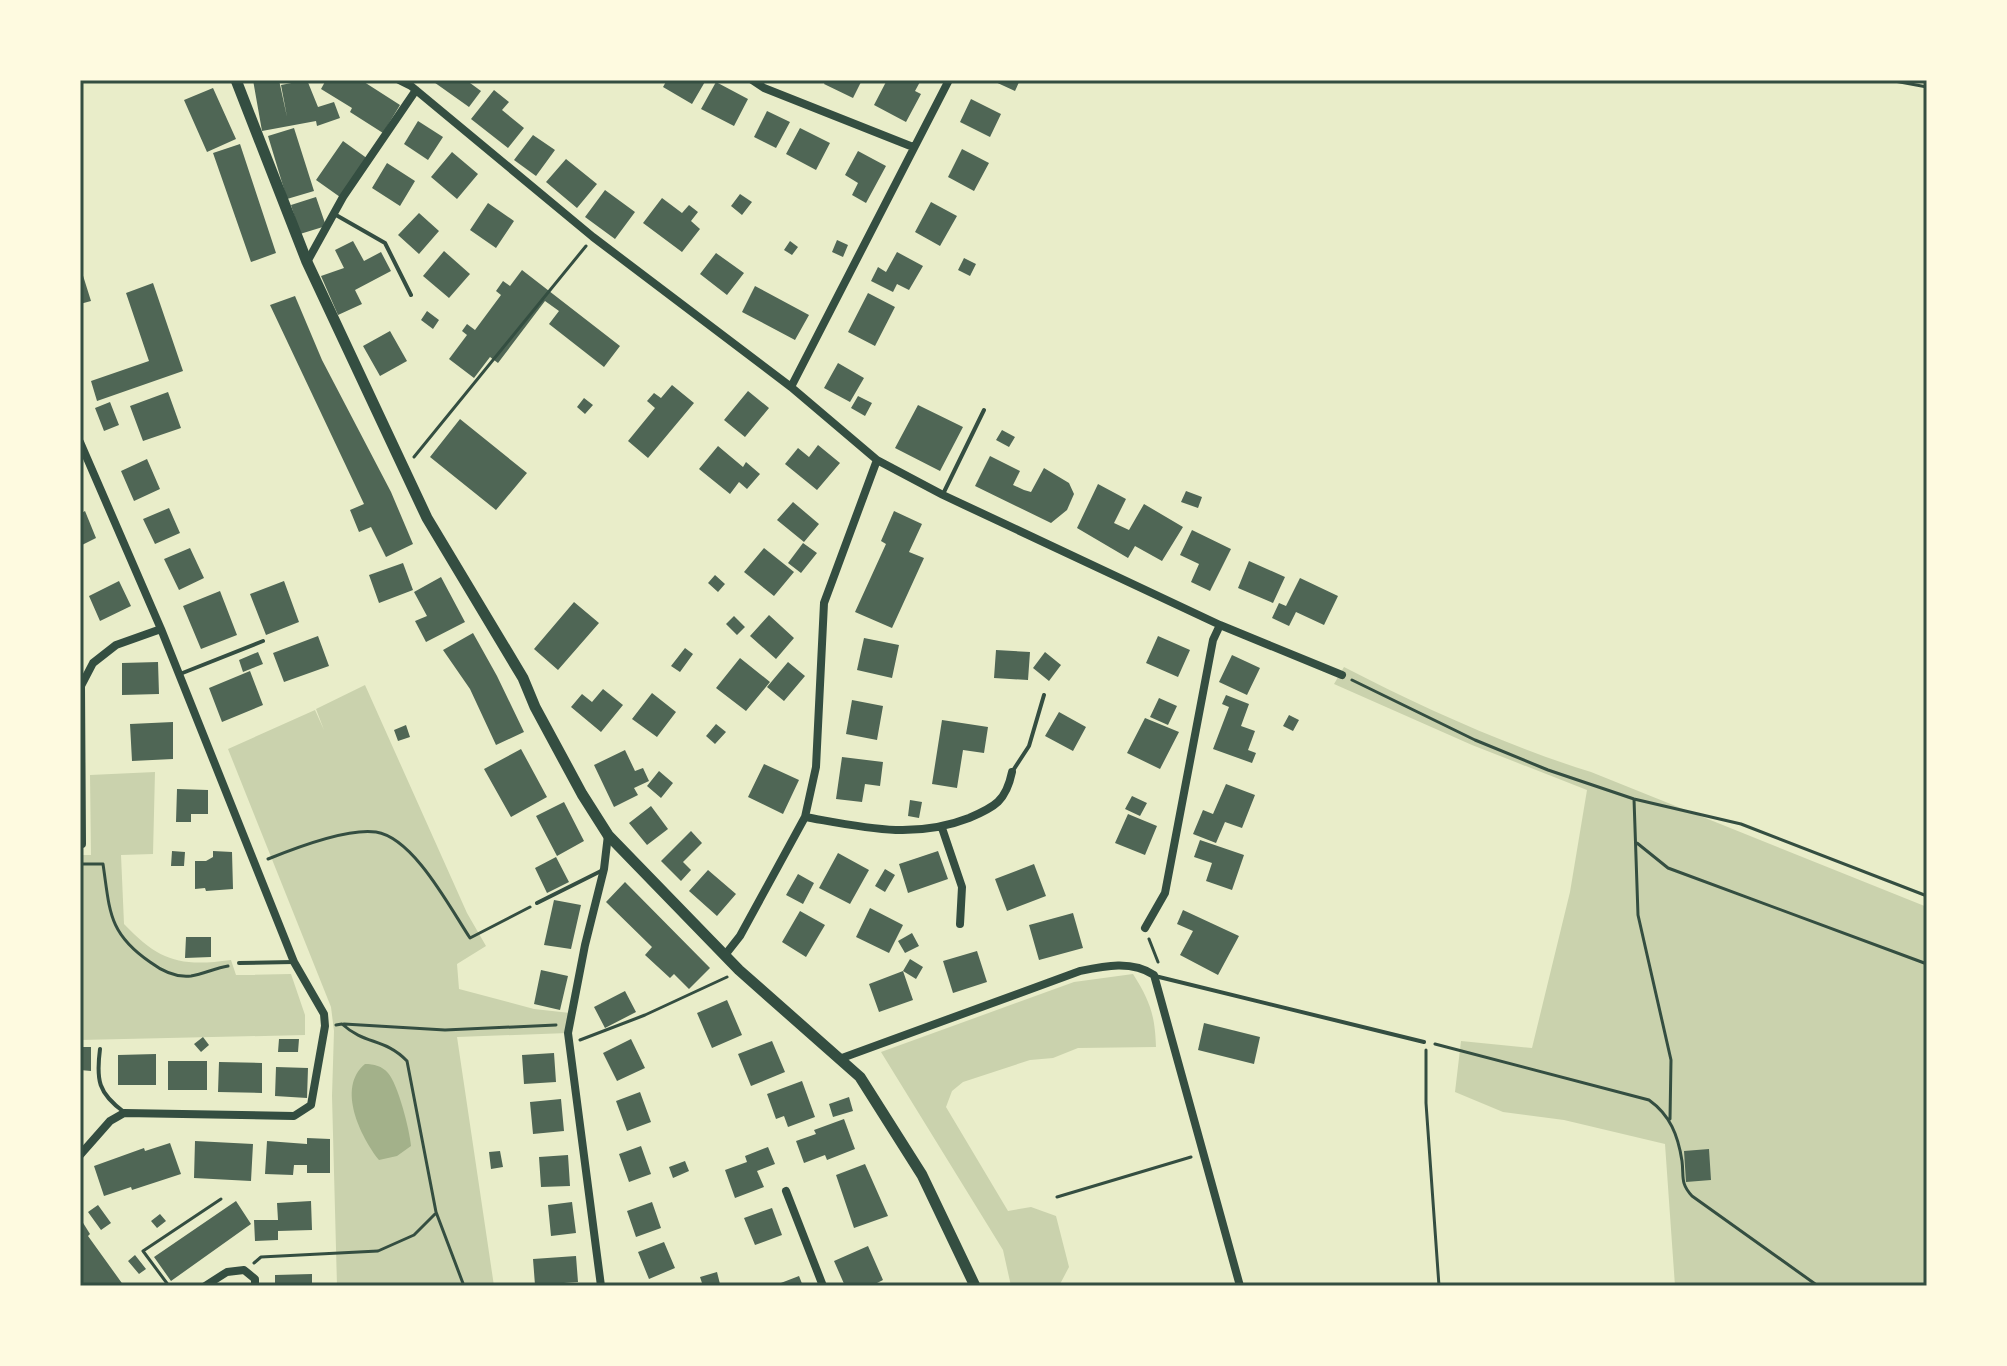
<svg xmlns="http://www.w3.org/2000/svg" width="2007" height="1366" font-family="'Sofia Sans Condensed',sans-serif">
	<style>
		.green { fill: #cad2ad }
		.water { fill: #a3b18a }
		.building { fill: #4f6655 }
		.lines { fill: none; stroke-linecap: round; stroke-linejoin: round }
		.path { stroke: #344e41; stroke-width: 3 }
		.service { stroke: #344e41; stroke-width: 4 }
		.minor { stroke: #344e41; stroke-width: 8 }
		.tertiary { stroke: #344e41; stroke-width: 11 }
		.neatline { fill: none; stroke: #344e41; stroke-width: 3 }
	</style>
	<rect width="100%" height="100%" fill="#e9edc9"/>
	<path class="green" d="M1344 667C1419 706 1510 747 1591 772L1927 907V1286H1675L1665 1144 1564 1120 1503 1112 1455 1092 1461 1041 1532 1048 1570 892 1587 790 1472 745 1334 684Z
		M365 685 467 913 486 946 457 964 459 989 534 1009 570 1013 568 1033 457 1037 494 1286H337L332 1096 334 1031 331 1007 228 749 315 710 324 730 316 709Z
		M155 772 153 854 121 855 124 924C159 961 180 967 231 960L236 975 291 974 305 1015V1035L80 1040V855H91L90 775Z
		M1133 974C1150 1001 1155 1015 1156 1047L1078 1048 1053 1058 1030 1060 963 1082 952 1091 946 1107 1008 1211 1031 1207 1056 1216 1069 1267 1059 1286H1011L1003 1250 881 1052 1074 982Z"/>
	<path class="water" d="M365 1064C374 1064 382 1066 388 1073 398 1084 410 1131 411 1146L397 1156 379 1160C361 1137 336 1088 365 1064Z"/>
	<path class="building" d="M253 80H279L287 117 281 85 307 80 318 107 334 102 340 118 317 126 316 121 262 131Z
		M326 80H361L400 105 383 133 350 112 352 108 321 89Z
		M431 80H466L481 91 469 107Z
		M667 80H706L692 104 663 87Z
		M826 80H862L853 98 824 84Z
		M887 80H921L915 91 921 94 906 122 874 105Z
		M991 80H1020L1015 91Z
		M716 82 748 99 734 126 701 109Z
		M213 88 236 139 207 152 184 100Z
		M494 90 509 102 502 110 524 128 508 148 471 119Z
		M971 99 1001 114 990 137 960 122Z
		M767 111 790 122 776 148 754 137Z
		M418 121 443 137 428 160 404 144Z
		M294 128 314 191 287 199 268 136Z
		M800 128 830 143 816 170 786 154Z
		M533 135 555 150 536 176 514 160Z
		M343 141 368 159 340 197 316 180Z
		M240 144 276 253 251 262 213 153Z
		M962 149 989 163 974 191 948 177Z
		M858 151 886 166 866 203 852 195 858 183 845 175Z
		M452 152 478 174 457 199 431 177Z
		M566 159 597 184 577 208 546 182Z
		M387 163 415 181 400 206 372 188Z
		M605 190 635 212 615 239 585 217Z
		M740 194 752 202 742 215 731 206Z
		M316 197 326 226 300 234 291 205Z
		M662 198 682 213 689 205 698 212 691 221 700 229 682 252 643 223Z
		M931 202 957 216 940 246 915 232Z
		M488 203 514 221 496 248 470 230Z
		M419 213 439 231 419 254 398 235Z
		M837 240 848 245 843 257 832 252Z
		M353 241 364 261 381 252 391 271 355 290 362 304 338 315 321 276 344 268 335 250Z
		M790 241 798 247 792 255 784 250Z
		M444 251 470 274 449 298 423 276Z
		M897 252 923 266 909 290 897 284 893 292 871 281 878 267 886 272Z
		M716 253 744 273 727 295 700 274Z
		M964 258 976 264 970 276 958 270Z
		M80 266 91 301 80 304Z
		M522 270 620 346 604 367 549 324 559 311 545 301 498 363 490 357 474 378 449 359 467 335 462 331 467 324 475 330 501 295 496 291 503 281 510 286Z
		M153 283 183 371 97 401 91 381 149 361 126 293Z
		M755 286 809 315 795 340 742 312Z
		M868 293 895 307 875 346 848 332Z
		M295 296 322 360 391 492 413 544 386 557 371 527 359 532 350 510 364 504 270 305Z
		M427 311 439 320 433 329 421 320Z
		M390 331 407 361 380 376 363 346Z
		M838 363 864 378 850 402 824 388Z
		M672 385 694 403 648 458 628 441 655 408 647 401 654 393 661 398Z
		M748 391 769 408 745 437 724 420Z
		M168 392 181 428 143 441 130 406Z
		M858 396 872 403 865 416 851 408Z
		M584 398 593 405 585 414 577 407Z
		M110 402 119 425 104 431 95 408Z
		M918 405 963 427 940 471 895 448Z
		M460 419 527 473 496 510 430 457Z
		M1002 430 1015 437 1009 447 996 440Z
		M818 445 840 463 817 490 785 464 798 448 809 457Z
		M718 446 743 467 746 462 760 474 747 489 739 482 730 494 699 469Z
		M990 456 1020 471 1013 485 1024 490 1031 492 1044 468 1069 483 1074 494 1067 510 1051 523 975 486Z
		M147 459 160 489 134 501 121 471Z
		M1098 484 1126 499 1114 523 1129 530 1144 504 1183 527 1162 561 1135 546 1128 558 1077 528Z
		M1186 491 1202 497 1198 508 1181 502Z
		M793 502 819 524 804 542 777 520Z
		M169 508 180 533 155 544 143 519Z
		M85 511 96 538 80 546V514Z
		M894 511 922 524 909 552 924 558 892 628 855 612 886 544 881 541Z
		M1192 530 1231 549 1210 591 1191 582 1199 564 1180 555Z
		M803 543 817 553 801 573 788 563Z
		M190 548 204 578 179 590 164 559Z
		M764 548 794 572 774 596 744 572Z
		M1249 561 1285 577 1273 603 1238 588Z
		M403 563 413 590 379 603 369 575Z
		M715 575 725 584 718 592 708 583Z
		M441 577 465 622 426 642 415 621 427 616 414 592Z
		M1300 578 1338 596 1324 625 1296 612 1289 626 1272 618 1279 603 1286 606Z
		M119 581 131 606 100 621 89 596Z
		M284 581 299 622 266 635 250 594Z
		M220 591 237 635 201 649 183 606Z
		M574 602 599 623 558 670 534 649Z
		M769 615 794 638 776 659 750 636Z
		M734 616 745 627 737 635 726 624Z
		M473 633 497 676 524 732 496 745 470 689 443 650Z
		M318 636 329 666 284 682 273 653Z
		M1158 636 1190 650 1178 677 1146 663Z
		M864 638 899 645 892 678 857 670Z
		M685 648 693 654 680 672 671 666Z
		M996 650 1030 652 1028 680 994 678Z
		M258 652 263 664 243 672 239 660Z
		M1045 652 1061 665 1049 681 1033 668Z
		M1232 655 1260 668 1247 695 1219 682Z
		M740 658 770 682 746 711 716 688Z
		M158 662 159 694 122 695V663Z
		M788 662 805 676 784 701 767 687Z
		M250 671 263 705 222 722 209 688Z
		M603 689 623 705 601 732 571 707 582 694 592 702Z
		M652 693 676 712 657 737 632 719Z
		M1226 695 1249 704 1241 726 1255 731 1248 750 1256 753 1252 763 1213 749 1229 707 1222 704Z
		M1159 698 1177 706 1168 725 1150 717Z
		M852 700 883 706 877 740 846 734Z
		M1059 712 1086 727 1073 751 1045 736Z
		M1289 715 1299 720 1293 731 1283 726Z
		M1145 718 1179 732 1160 769 1127 753Z
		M942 720 988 727 984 753 963 750 957 788 932 784Z
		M173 722V759L132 761 130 724Z
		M716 724 726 732 715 744 706 736Z
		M406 725 410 737 398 741 394 730Z
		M521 749 547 797 511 817 484 769Z
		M625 750 635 771 643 768 649 781 634 788 638 795 614 807 594 765Z
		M842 757 883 762 880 786 865 784 862 802 836 799Z
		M764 764 799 780 783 814 748 797Z
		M659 771 673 783 661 798 647 786Z
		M1226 784 1255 795 1242 828 1225 822 1216 843 1193 834 1203 810 1213 814Z
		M177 789 208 790V814H191V822H176Z
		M1132 796 1147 803 1140 816 1125 809Z
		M910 800 922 802 919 818 908 816Z
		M564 802 584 841 557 856 536 816Z
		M651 806 668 829 647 845 629 823Z
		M1128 814 1157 826 1145 855 1115 843Z
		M691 831 702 843 683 862 691 870 681 881 661 861Z
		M1200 840 1244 855 1232 890 1206 881 1212 863 1194 857Z
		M172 851 185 852 184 866H171Z
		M213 851 232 852 233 889 206 891 205 888 195 889V861H206L213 857Z
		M938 851 948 879 908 893 899 864Z
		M838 853 869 870 850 904 819 888Z
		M556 857 569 882 547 893 535 868Z
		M1034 864 1046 896 1007 911 995 879Z
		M885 869 895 875 885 892 875 886Z
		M708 870 736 894 717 916 689 891Z
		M798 874 814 883 803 904 786 895Z
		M625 882 710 968 689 989 674 974 670 978 645 955 652 947 606 902Z
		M554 900 581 905 571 949 544 945Z
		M870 908 903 925 889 953 856 937Z
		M1183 910 1239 936 1218 975 1180 955 1193 931 1177 924Z
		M800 911 825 925 806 957 782 942Z
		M1073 913 1083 948 1039 960 1029 925Z
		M912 933 919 946 905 953 898 941Z
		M186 937H211V957L185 958Z
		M977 951 987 982 953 993 943 961Z
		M910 959 923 967 916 979 903 971Z
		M541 970 568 976 560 1010 534 1004Z
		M903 971 913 1000 879 1012 869 984Z
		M625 991 636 1012 605 1028 594 1007Z
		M727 1000 742 1035 712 1048 697 1013Z
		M1204 1023 1260 1037 1254 1064 1198 1050Z
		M203 1037 209 1045 201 1052 194 1044Z
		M279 1039H299L298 1052H278Z
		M631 1039 645 1068 617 1081 603 1053Z
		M772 1041 785 1072 751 1086 738 1054Z
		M80 1047H91V1071L80 1070Z
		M554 1053 556 1082 524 1084 522 1055Z
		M156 1054V1085H118V1055Z
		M168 1061H207V1090H168Z
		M219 1062 262 1063V1093L218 1092Z
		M276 1067 308 1068 307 1098 275 1096Z
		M802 1081 815 1117 788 1127 784 1116 776 1119 767 1094Z
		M640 1092 651 1122 627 1131 616 1101Z
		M849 1097 853 1111 833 1117 829 1104Z
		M561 1099 564 1131 533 1134 530 1102Z
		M844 1119 855 1149 827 1160 825 1155 804 1163 796 1141 816 1134 814 1130Z
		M307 1138 330 1139V1173H307V1165H294L293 1175 265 1174 267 1141 307 1144Z
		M195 1141 253 1144 251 1181 194 1178Z
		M170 1143 181 1174 132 1190 131 1187 104 1196 94 1166 144 1148 145 1151Z
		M641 1146 651 1174 629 1182 619 1154Z
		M768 1147 775 1164 757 1171 764 1187 735 1198 725 1170 747 1162 745 1156Z
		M1709 1149 1711 1180 1686 1182 1684 1151Z
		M500 1151 503 1167 491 1169 489 1152Z
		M568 1155 570 1186 541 1187 539 1157Z
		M685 1161 689 1171 673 1178 669 1167Z
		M865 1164 888 1216 854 1228 836 1175Z
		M236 1201 251 1224 171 1281 154 1257Z
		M311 1201 312 1230 278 1231V1240L255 1241 254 1220H278L277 1203Z
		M572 1202 576 1233 551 1236 548 1205Z
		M652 1202 661 1228 636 1237 627 1211Z
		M98 1205 111 1223 101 1230 88 1212Z
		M772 1208 782 1235 755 1245 744 1218Z
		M160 1214 166 1221 157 1228 151 1221Z
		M80 1218 90 1234 88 1236 124 1286H85L80 1279Z
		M664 1242 675 1268 649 1279 638 1252Z
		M868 1246 883 1280 871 1286H845L834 1261Z
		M135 1255 146 1269 139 1274 128 1261Z
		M576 1256 578 1282 535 1285 533 1259Z
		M717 1272 720 1284 703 1286 700 1277Z
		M312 1274V1286H275V1275Z
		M799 1276 803 1286H773Z"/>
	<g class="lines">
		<path class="path" d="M1889 80 1927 87
			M414 457 586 246
			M1352 680 1475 740 1548 770 1634 799 1741 824 1927 896
			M1634 799 1638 915 1671 1060 1670 1119
			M1637 843 1668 868 1927 964
			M268 859C295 848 348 828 376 832 414 838 450 908 470 938L530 907
			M80 864H103C110 911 108 933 150 962 162 971 175 978 191 976 204 974 215 968 228 966
			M1149 939 1158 962
			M344 1024 445 1030 556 1025
			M336 1025 342 1024C365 1045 385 1038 407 1061L436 1212 464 1286
			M580 1040 645 1015 727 977
			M1435 1044 1649 1100C1670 1115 1678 1135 1682 1161 1684 1177 1680 1183 1692 1196L1818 1286
			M1426 1050V1103L1439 1286
			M1057 1197 1191 1157
			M254 1263 261 1257 378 1251 414 1235 435 1214
			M169 1286 143 1251 221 1199"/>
		<path class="service" d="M336 215 385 243 411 295
			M943 494 984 410
			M180 674 263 641
			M1012 772 1029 746 1044 695
			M537 903 603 870
			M239 963 293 962
			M1155 976 1424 1042
			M100 1049C96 1080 98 1093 124 1112"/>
		<path class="minor" d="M399 80 411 86 593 237 791 387 877 460 943 495 1220 625 1342 675
			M752 80 764 88 913 147
			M307 262 343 197 416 90
			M791 387 949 80
			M80 442 161 629 294 962 324 1014 325 1026 311 1105 294 1116 124 1113 110 1121 80 1155
			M805 817C862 827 913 840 969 818 995 807 1006 801 1012 772
			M942 828 962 887 960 924
			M82 844 81 686 93 663 116 645 161 629
			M1145 928 1165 893 1213 640 1220 625
			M725 955 740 936 805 817 816 767 824 603 877 460
			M842 1058 1080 971C1104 966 1132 960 1154 975L1240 1286
			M786 1191 823 1286
			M205 1286 227 1272 244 1270 255 1279V1286
			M601 1286 568 1033 585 945 604 869 608 835"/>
		<path class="tertiary" d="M236 80 307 262 427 518 523 678 535 707 582 794 608 835 739 970 860 1077 922 1175 975 1286"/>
	</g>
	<rect width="2007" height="1366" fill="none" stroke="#fefae0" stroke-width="164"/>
	<rect x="82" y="82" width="1843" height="1202" class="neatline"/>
</svg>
